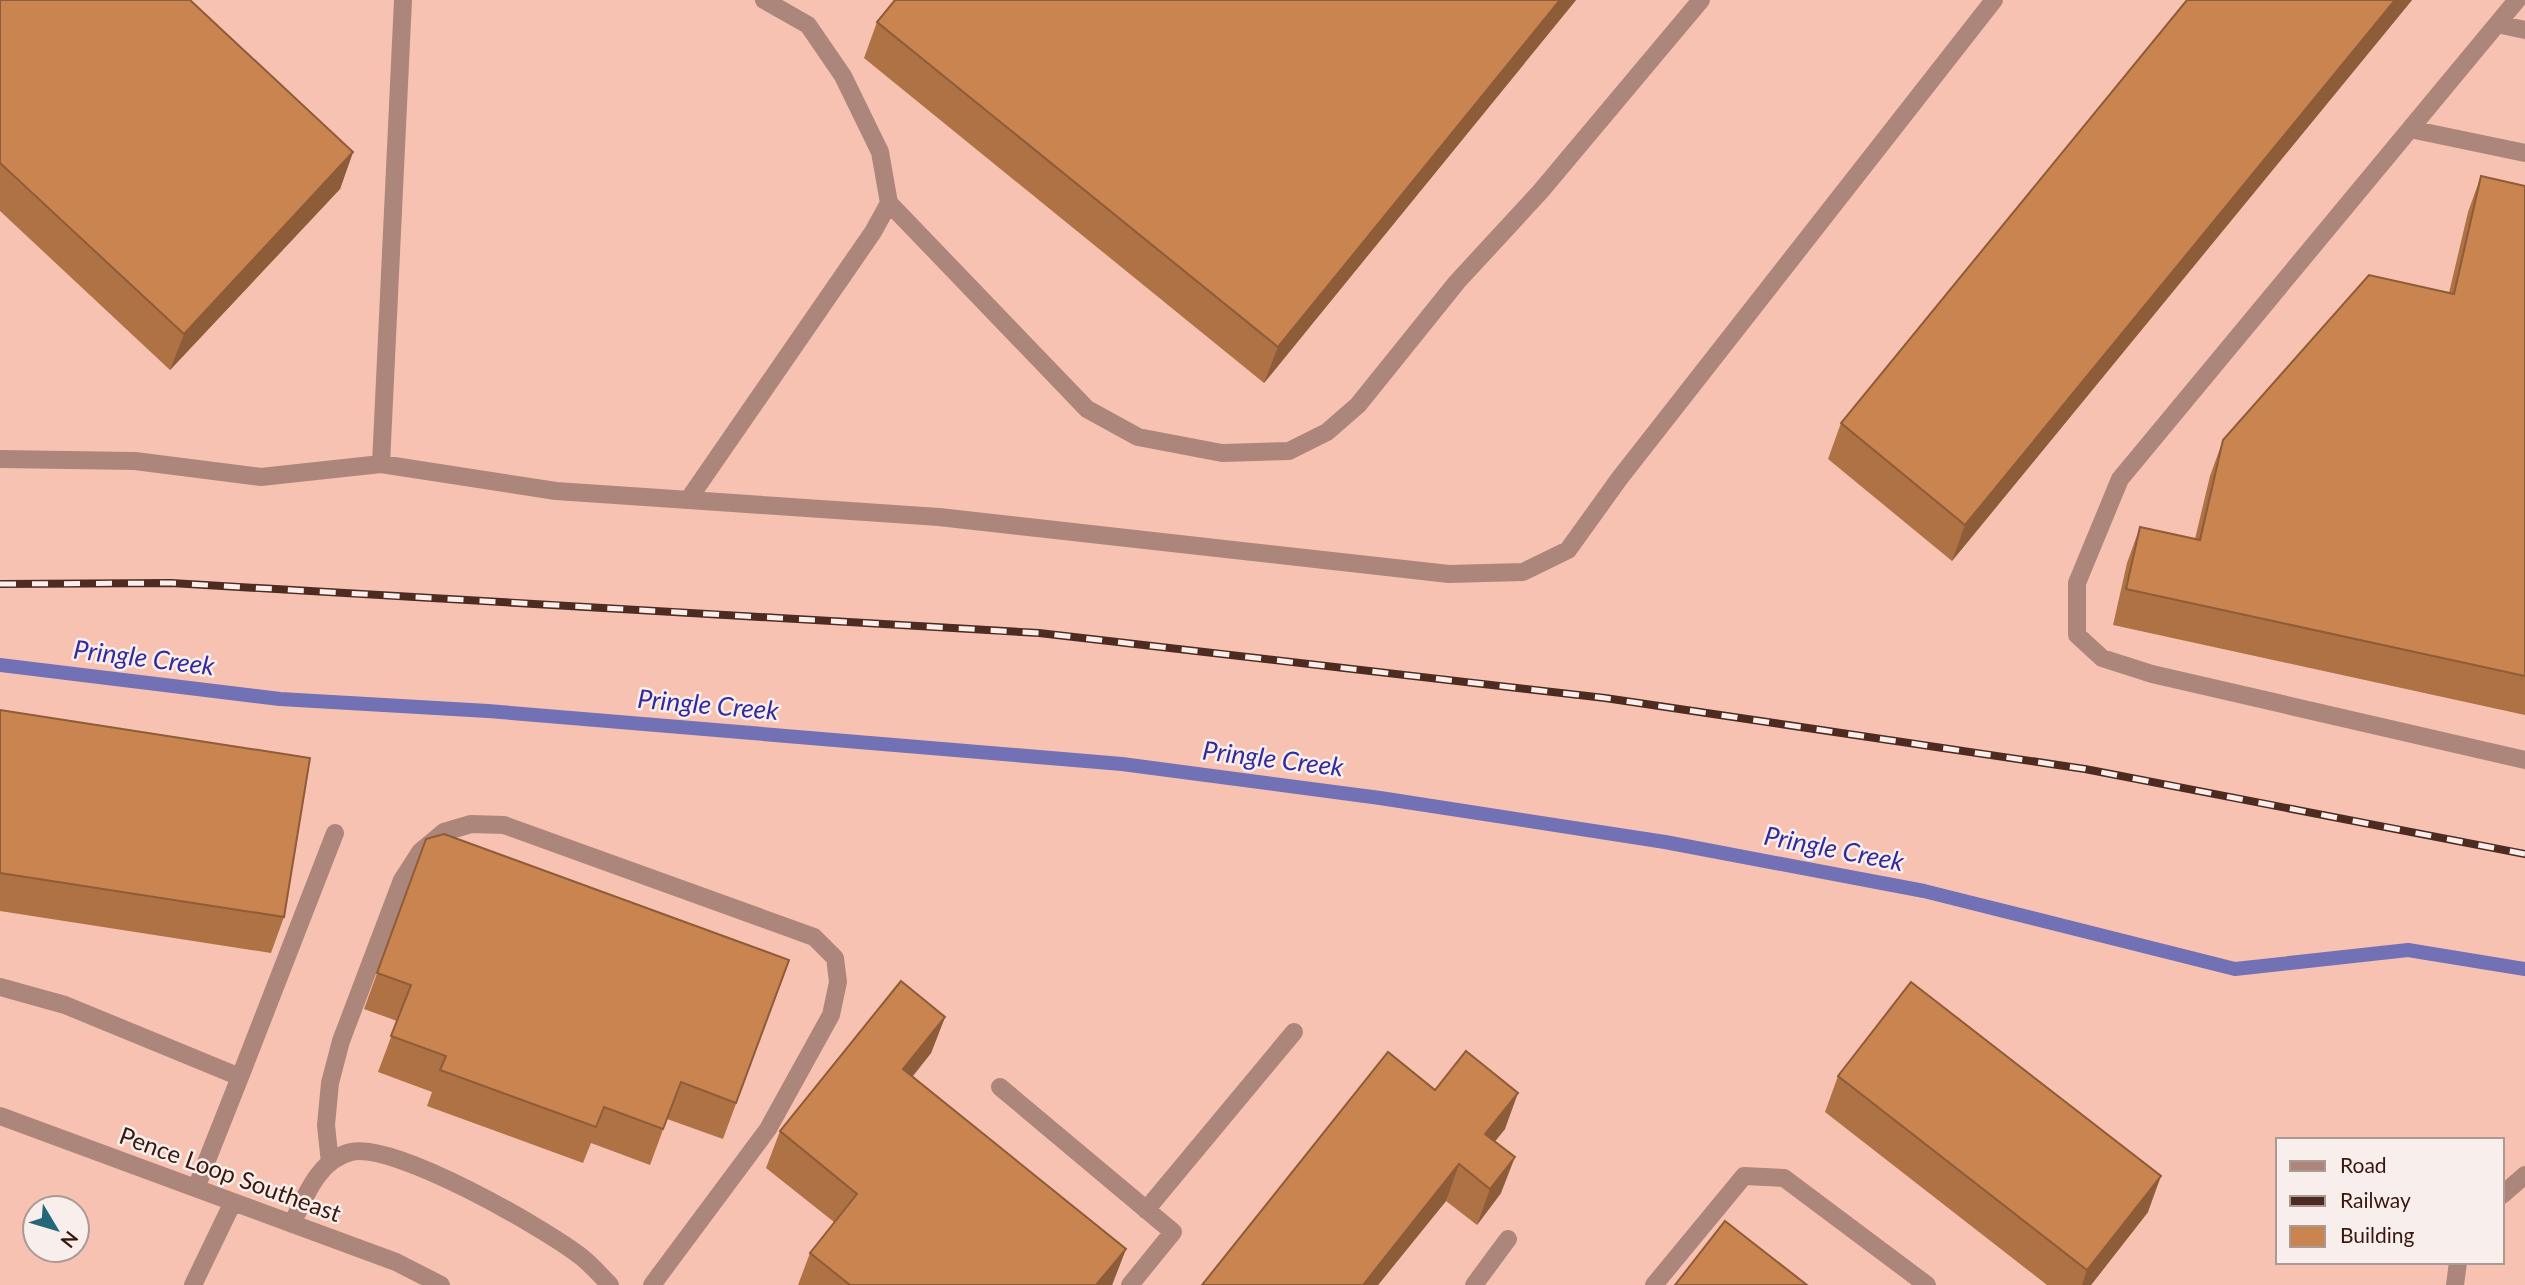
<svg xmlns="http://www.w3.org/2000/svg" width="2525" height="1285" font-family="Lato,sans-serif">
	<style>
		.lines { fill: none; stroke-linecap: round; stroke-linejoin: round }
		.stream { stroke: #7271b6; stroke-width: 14 }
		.minor { stroke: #ac867b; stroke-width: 18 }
		.rail-casing { stroke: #4e2b21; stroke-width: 8 }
		.rail { stroke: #f8efec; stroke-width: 5; stroke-dasharray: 16; stroke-linecap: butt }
		.wall { fill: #ae7245 }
		.shaded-wall { fill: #8d5c38 }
		.building { fill: #ca8450; stroke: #8d5c38; stroke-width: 2 }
		.labels { text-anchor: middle; stroke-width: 5; stroke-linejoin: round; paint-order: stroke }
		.street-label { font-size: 24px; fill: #37170e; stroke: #f8efec }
		.water-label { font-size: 26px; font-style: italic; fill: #322a9f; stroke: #f8efec }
	</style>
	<rect width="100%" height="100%" fill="#f8c2b2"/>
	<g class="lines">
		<path class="stream" d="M0 665 280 699 488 711 1122 764 1380 798 1665 842 1924 891 2235 969 2408 950 2525 969"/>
		<path class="minor" d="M403 0 381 464 556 491 939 517 1449 574 1523 572 1568 550 1619 479 1994 0
			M764 0 808 25 843 76 880 152 889 203 1087 409 1138 437 1222 453 1289 451 1327 432 1358 405 1457 282 1540 192 1701 0
			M2517 0 2120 479 2077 583V635L2102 658 2152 674 2525 760
			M2497 24 2525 30
			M2410 129 2525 153
			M0 459 135 461 261 477 381 464
			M688 500 873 232 889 203
			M0 987 65 1005 240 1077 196 1188
			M240 1077 335 833
			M1000 1087 1173 1232 1130 1285
			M0 1116 396 1262 441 1285
			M330 1163 326 1125 330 1083 341 1041 402 880 420 852 444 832 471 824 504 825 814 937 835 958 838 982 831 1015 768 1129 652 1285
			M2502 1195 2525 1175
			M1146 1210 1294 1032
			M292 1224C305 1197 318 1160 351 1152 395 1142 542 1227 579 1255 590 1263 600 1275 610 1285
			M193 1285 233 1202
			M1474 1285 1508 1239
			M1654 1285 1744 1176 1784 1178 1927 1285
			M2455 1285 2458 1262"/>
		<g class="rail-casing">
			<path id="rail" d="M0 584 171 583 1039 633 1605 698 2085 769 2525 854"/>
		</g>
		<use href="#rail" class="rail"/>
	</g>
	<path class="wall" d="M0 0 353 152 340 189 170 370 0 211Z
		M1576 0 1264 383 864 58 877 22Z
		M2187 0H2412L1952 561 1828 459 1841 423Z
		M2481 176 2525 186V715L2113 625 2127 563 2140 527 2195 539 2210 476 2223 440 2449 293 2468 212Z
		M0 710 284 917 271 953 0 911Z
		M426 839 789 960 723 1139 667 1119 650 1165 591 1143 583 1163 427 1106 432 1092 378 1072 397 1021 364 1009Z
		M945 1017 931 1053 912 1077 1126 1249 1112 1285H798L810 1253 834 1222 766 1168 780 1131Z
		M1838 1076 2148 1212 2091 1285H2047L1825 1112Z
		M1435 1090 1505 1129 1495 1141 1501 1193 1477 1225 1446 1201 1378 1285H1202Z"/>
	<path class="shaded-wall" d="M1560 0H1576L1264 383 1278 347Z
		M2395 0H2412L1952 561 1965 525Z
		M353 152 340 189 170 370 184 334Z
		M945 1017 931 1053 890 1105 903 1069Z
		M1518 1093 1505 1129 1472 1170 1485 1134Z
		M1515 1157 1501 1193 1477 1225 1490 1189Z
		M1459 1164 1446 1201 1378 1285H1363Z
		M2161 1176 2148 1212 2091 1285H2082L2087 1270Z
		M1126 1249 1112 1285H1096Z"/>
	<path class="building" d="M0 0H190L353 152 184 334 0 163Z
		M895 0H1560L1278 347 877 22Z
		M2187 0H2395L1965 525 1841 423Z
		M2481 176 2525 186V676L2126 589 2140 527 2200 540 2223 440 2369 275 2454 294Z
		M0 710 310 758 284 917 0 873Z
		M444 834 789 960 736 1103 681 1082 663 1129 604 1107 596 1127 440 1070 446 1056 391 1036 411 985 377 973 426 839Z
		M901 981 945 1017 903 1069 1126 1249 1096 1285H850L810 1253 857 1194 780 1131Z
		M1911 982 2161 1176 2087 1270 1838 1076Z
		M1466 1051 1518 1093 1485 1134 1515 1157 1490 1189 1459 1164 1363 1285H1202L1388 1052 1435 1090Z
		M1725 1221 1807 1285H1675Z"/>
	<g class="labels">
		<g class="street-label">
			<text transform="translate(230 1175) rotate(20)" y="8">Pence Loop Southeast</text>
		</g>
		<g class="water-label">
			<text transform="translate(144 658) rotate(7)" y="9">Pringle Creek</text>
			<text transform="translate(708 705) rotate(5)" y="9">Pringle Creek</text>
			<text transform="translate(1273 759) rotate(7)" y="9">Pringle Creek</text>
			<text transform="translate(1834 849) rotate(11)" y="9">Pringle Creek</text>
		</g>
	</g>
	<rect x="2276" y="1138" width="228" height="126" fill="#f8efec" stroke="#ab9993" stroke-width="2"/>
	<rect x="2290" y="1161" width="35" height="10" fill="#ac867b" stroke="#ab9993" stroke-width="2"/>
	<text x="2340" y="1173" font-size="21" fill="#37170e">Road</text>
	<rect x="2290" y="1196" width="35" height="10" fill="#4e2b21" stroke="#ab9993" stroke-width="2"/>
	<text x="2340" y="1208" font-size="21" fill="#37170e">Railway</text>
	<rect x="2290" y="1226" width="35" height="21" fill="#ca8450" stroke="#ab9993" stroke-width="2"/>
	<text x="2340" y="1243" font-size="21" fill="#37170e">Building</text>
	<g transform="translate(56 1229) rotate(128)"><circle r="33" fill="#f8efec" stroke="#ab9993" stroke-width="2"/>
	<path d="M0-5L12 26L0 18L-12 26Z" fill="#236879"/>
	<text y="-10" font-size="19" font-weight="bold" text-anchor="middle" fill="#37170e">N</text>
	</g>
</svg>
